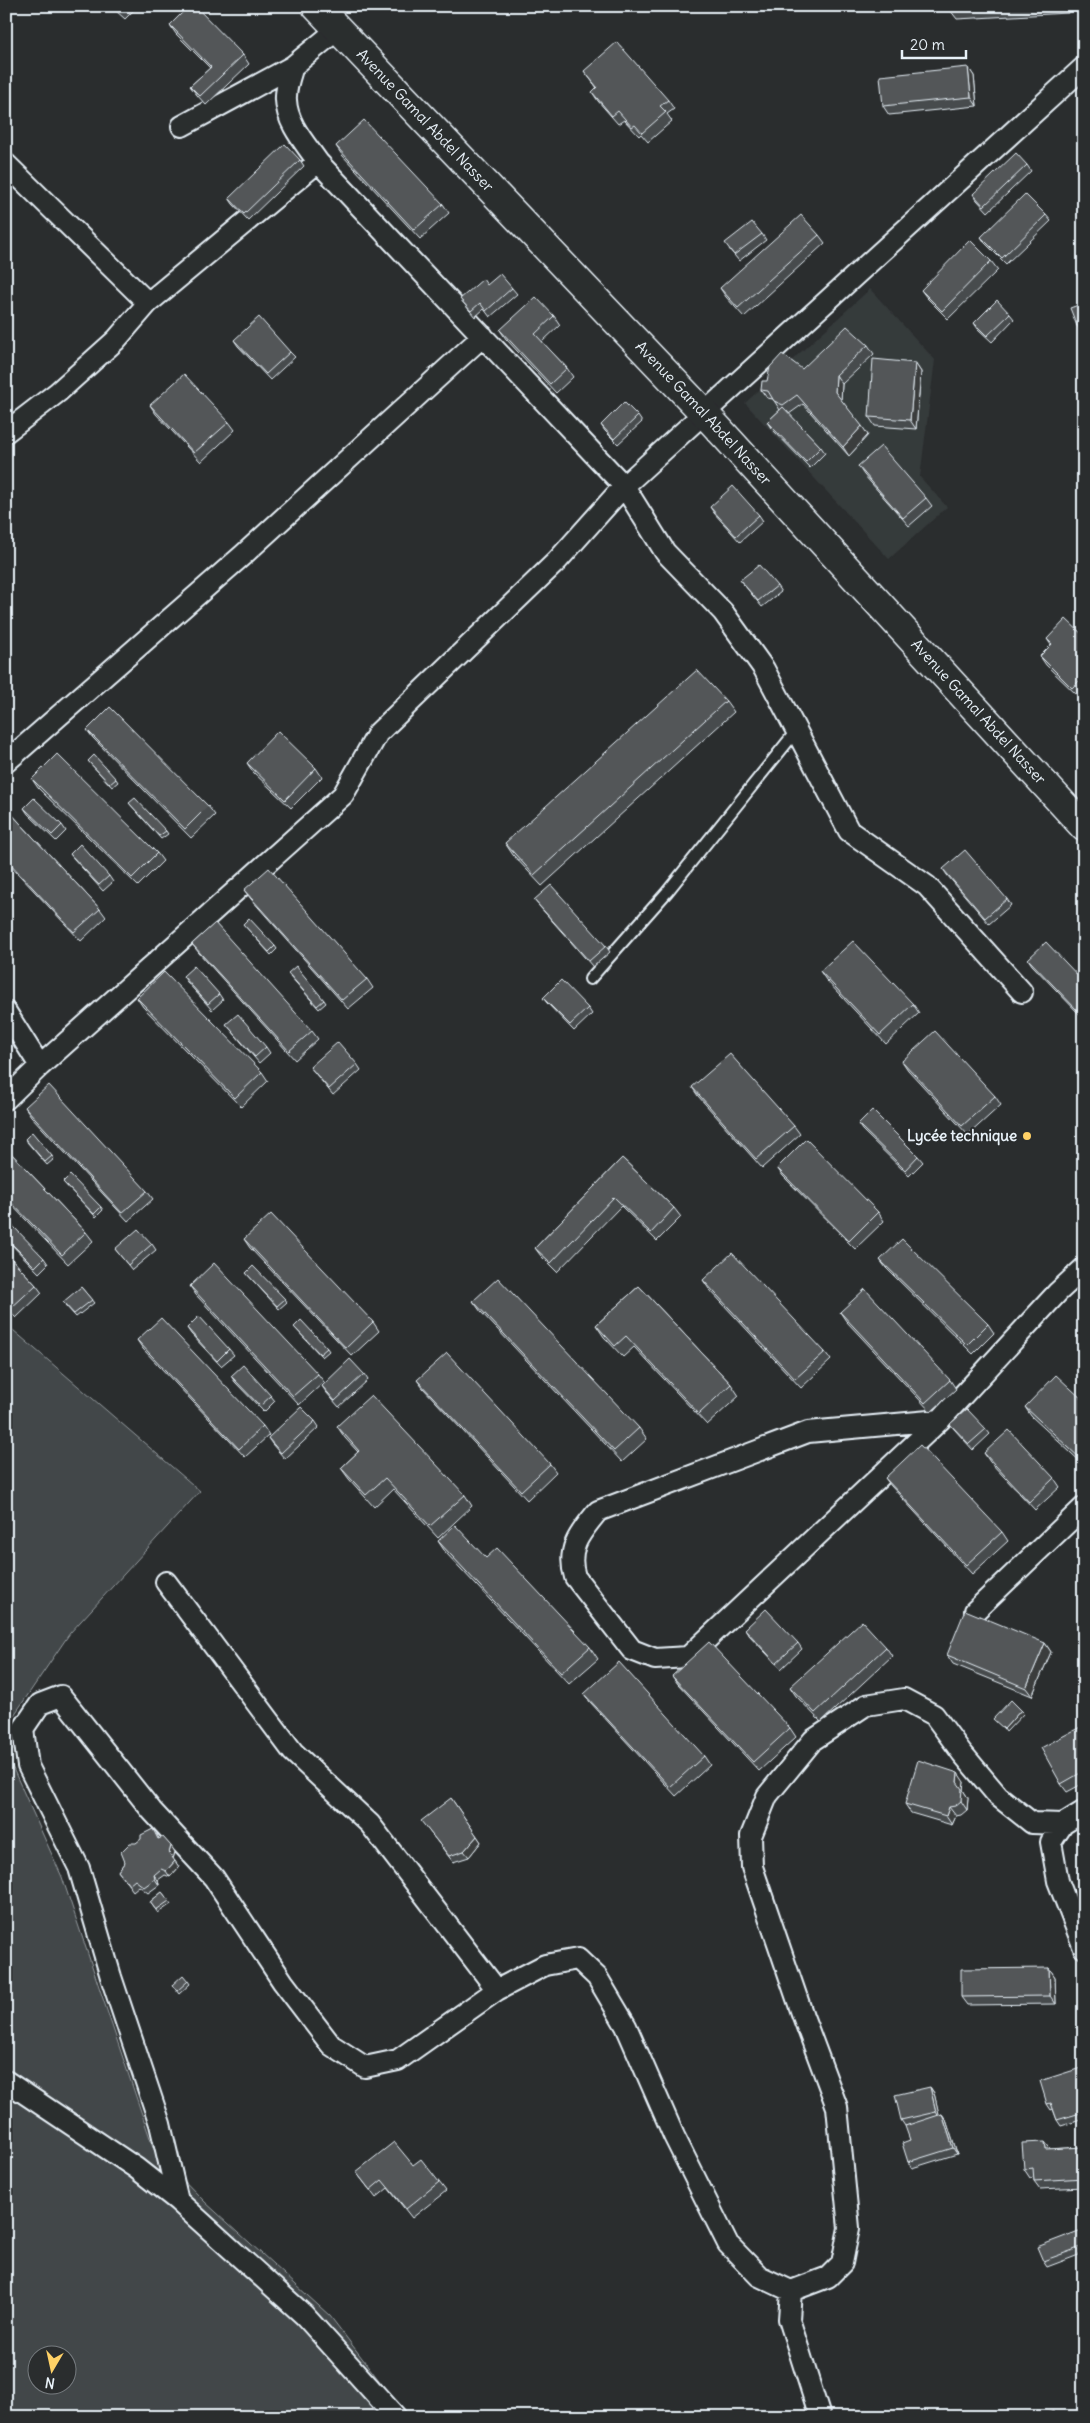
<svg xmlns="http://www.w3.org/2000/svg" width="1090" height="2423" font-family="Delius,sans-serif">
	<style>
		.built { fill: #363a3b }
		.green { fill: #424648; stroke: #959ca0; fill-rule: evenodd }
		.lines { fill: none; stroke-linecap: round; stroke-linejoin: round }
		.lane-casing { stroke: #e8f1f8; stroke-width: 14 }
		.street-casing { stroke: #e8f1f8; stroke-width: 24 }
		.secondary-casing { stroke: #e8f1f8; stroke-width: 31 }
		.lane { stroke: #2a2d2e; stroke-width: 10 }
		.street { stroke: #2a2d2e; stroke-width: 20 }
		.secondary { stroke: #2a2d2e; stroke-width: 28 }
		.wall { fill: #474b4d; stroke: #e8f1f8 }
		.shaded-wall { fill: #3a3d3e; stroke: #e8f1f8 }
		.building { fill: #535759; stroke: #e8f1f8 }
		.poi-dot { fill: #ffd166; stroke: #2a2d2e; stroke-width: 2 }
		.labels { text-anchor: middle; stroke-width: 4; stroke-linejoin: round; paint-order: stroke }
		.street-label { font-size: 15px; fill: #e8f1f8; stroke: #2a2d2e }
		.poi-label { font-size: 15px; font-weight: bold; fill: #e8f1f8; stroke: #2a2d2e; text-anchor: end }
	</style>
	<rect width="100%" height="100%" fill="#2a2d2e"/>
	<filter id="ink" filterUnits="userSpaceOnUse"><feTurbulence type="fractalNoise" baseFrequency=".02" numOctaves="2"/><feDisplacementMap in="SourceGraphic" scale="10" xChannelSelector="R" yChannelSelector="G"/><feConvolveMatrix kernelMatrix="1 2 1 2 8 2 1 2 1" color-interpolation-filters="sRGB"/></filter>
	<g filter="url(#ink)">
		<path class="built" d="M870 289 935 360 920 477 947 507 889 559 745 403Z"/>
		<path class="green" d="M6 1324 200 1491 70 1633 6 1727Z
			M6 1753 62 1877 154 2150 205 2202 330 2316 407 2417H6ZM38 2356H68V2386H38Z"/>
		<g class="lines">
			<g class="lane-casing">
				<path id="lane" d="M590 979 667 892 797 730"/>
			</g>
			<g class="street-casing">
				<path id="street" d="M293 66C290 76 285 89 286 100 287 124 305 143 318 162L624 486 665 552 723 612 764 669 849 831 927 886 1022 992
					M182 126 293 66 338 29
					M6 164 148 303
					M6 432 58 392 116 340 148 303 318 162
					M6 762 243 555 483 336
					M6 1012 40 1066
					M6 1099 40 1066 343 795 378 733 557 561 624 486 1084 67
					M940 1420 808 1432 598 1511C580 1533 566 1548 575 1577L632 1650 655 1659 688 1657 940 1420 1058 1292 1084 1268
					M166 1582 293 1752 370 1824 497 1990
					M975 1611 1084 1507
					M1063 1824 1084 1811
					M6 2081 136 2168 178 2201 304 2315 396 2417
					M178 2201 160 2124 111 1977 79 1868 28 1766 23 1729 40 1704 61 1696 152 1811 214 1878 283 1982 331 2045 365 2067 398 2060 497 1990 545 1965 578 1959 597 1977 626 2026 674 2136 728 2244 759 2276 791 2291 828 2277 842 2263 849 2228 837 2107 803 2016 752 1867 751 1836 767 1796 813 1740 866 1705 904 1699 934 1715 962 1753 998 1796 1032 1823 1063 1824 1051 1842 1058 1881 1084 1948
					M791 2291 789 2319 820 2417"/>
			</g>
			<g class="secondary-casing">
				<g id="secondary">
					<path id="s1" d="M316 6 705 414 1084 827"/>
				</g>
			</g>
			<use href="#lane" class="lane"/>
			<use href="#street" class="street"/>
			<use href="#secondary" class="secondary"/>
		</g>
		<path class="wall" d="M113 6H138L125 19 115 10Z
			M950 6H1067L1068 13 957 19 950 10Z
			M170 25 243 55 249 64 206 105 197 95 190 86 210 68 176 34Z
			M968 67 974 76 977 106 889 115 883 106Z
			M584 71 668 100 674 109 667 114 672 121 648 142 641 134 639 136 624 120 618 124 598 101 592 92 597 88Z
			M336 146 443 204 449 213 420 239 342 155Z
			M300 160 304 166 248 220 233 204 229 198Z
			M1027 165 1031 171 988 212 977 200 973 194Z
			M1046 215 1051 221 1006 264 985 243 981 237Z
			M762 234 766 240 739 261 729 249Z
			M819 235 825 243 744 317 726 297 720 288Z
			M991 261 998 270 948 319 927 298 921 290Z
			M487 285 512 288 517 294 490 317 484 309 475 317 460 299Z
			M1084 303V334L1083 335 1077 326Z
			M1010 314 1014 319 992 342 978 329 974 323Z
			M554 316 560 325 542 342 567 368 573 377 556 393 506 339 500 330Z
			M234 340 290 352 295 357 270 380 238 346Z
			M868 345 874 354 842 384 841 400 868 435 849 456 803 404 789 414 821 447 825 453 810 468 771 428 767 422 780 410 773 399 767 398 761 390 802 369Z
			M915 363 921 372 916 429 875 426 869 417Z
			M150 405 229 422 235 430 201 462 156 414Z
			M638 416 642 422 618 444 605 431 601 425Z
			M858 466 926 498 932 506 909 526 864 475Z
			M710 507 759 515 763 521 740 542 714 513Z
			M740 580 777 586 781 592 762 607Z
			M1084 636V691L1078 696 1046 665 1040 656 1051 645 1047 639Z
			M726 701 734 712 542 886 513 855 505 843Z
			M87 730 208 806 215 815 191 838 93 738Z
			M88 761 116 779 118 782 112 787Z
			M247 763 316 768 322 777 291 808 253 772Z
			M32 779 157 853 163 861 138 886 38 788Z
			M129 803 166 831 168 834 161 839Z
			M6 808 100 909 106 917 81 941 6 861Z
			M24 808 62 825 66 831 56 841 28 814Z
			M70 854 109 876 113 882 103 891 74 859Z
			M943 869 1007 899 1011 905 989 924 947 875Z
			M244 890 367 979 373 988 348 1009 251 899Z
			M534 900 606 946 610 952 593 967 539 906Z
			M243 924 275 946 277 949 271 955Z
			M192 944 312 1031 318 1039 295 1060 199 953Z
			M1028 959 1084 982V1013L1081 1016 1032 965Z
			M820 971 913 1004 919 1013 886 1044 826 980Z
			M183 976 219 994 223 1000 212 1010 187 982Z
			M290 976 324 1000 326 1003 319 1009Z
			M137 998 262 1072 268 1081 241 1107 143 1007Z
			M543 998 588 1008 592 1014 574 1031 547 1003Z
			M226 1024 266 1047 270 1053 259 1063Z
			M902 1061 995 1096 1001 1105 968 1135 908 1070Z
			M357 1064 361 1070 333 1095 310 1067Z
			M692 1087 794 1126 800 1134 762 1168 698 1096Z
			M25 1107 147 1191 153 1199 128 1221 31 1116Z
			M858 1124 918 1156 923 1162 909 1176 862 1130Z
			M27 1142 52 1156 54 1159 47 1165Z
			M6 1148 86 1232 93 1241 68 1264 6 1199Z
			M622 1158 674 1208 681 1217 657 1241 621 1206 557 1272 541 1256 535 1248Z
			M777 1168 878 1212 884 1221 855 1249 783 1176Z
			M63 1182 101 1207 103 1210 96 1217Z
			M6 1233 44 1258 48 1264 39 1273 8 1241 6 1239Z
			M244 1239 373 1322 379 1331 352 1356 250 1248Z
			M152 1244 156 1250 132 1270 115 1249Z
			M6 1253 36 1285 42 1293 16 1318 6 1308Z
			M880 1260 988 1324 994 1333 973 1354 886 1268Z
			M246 1273 285 1299 287 1302 279 1309Z
			M703 1280 825 1352 831 1360 801 1388 709 1289Z
			M190 1286 318 1374 324 1382 299 1405 196 1295Z
			M639 1286 731 1384 739 1396 707 1425 634 1347 623 1357 604 1337 596 1325Z
			M81 1287 94 1303 76 1317 65 1305Z
			M473 1301 639 1428 647 1439 622 1462 481 1312Z
			M840 1312 950 1380 956 1389 931 1412 846 1321Z
			M294 1327 327 1348 329 1351 322 1357Z
			M187 1328 229 1349 234 1355 221 1366 191 1334Z
			M137 1340 263 1426 269 1435 245 1457 143 1349Z
			M364 1374 368 1380 339 1407 326 1392 322 1386Z
			M231 1376 271 1396 275 1401 264 1412 235 1382Z
			M417 1380 550 1464 556 1472 527 1500 423 1388Z
			M1084 1401V1465L1031 1416 1025 1407Z
			M315 1421 319 1427 285 1459 272 1444 268 1438Z
			M950 1424 986 1429 990 1434 973 1450 955 1430Z
			M337 1426 465 1495 472 1506 438 1538 393 1489 374 1507 349 1479 341 1468 358 1452 345 1438Z
			M984 1453 1054 1478 1060 1487 1035 1510 990 1462Z
			M885 1478 1002 1532 1008 1541 972 1574 891 1486Z
			M438 1541 486 1558 590 1647 598 1659 569 1684 446 1553Z
			M745 1629 798 1643 802 1649 781 1669 749 1635Z
			M1045 1643 1051 1652 1032 1696 953 1664 947 1655Z
			M886 1647 892 1656 821 1722 796 1696 790 1687Z
			M672 1676 790 1728 796 1737 759 1771 678 1684Z
			M584 1694 704 1756 710 1765 676 1796 590 1702Z
			M1084 1725V1783L1067 1792 1061 1784Z
			M964 1782 963 1790 968 1798 967 1810 961 1815 956 1816 952 1825 911 1813 905 1804Z
			M451 1798 481 1842 469 1857 453 1862 426 1827Z
			M157 1834 159 1839 175 1852 173 1859 179 1867 170 1877 165 1875 158 1880 159 1885 148 1893 139 1886 133 1891 118 1871 125 1862 136 1843Z
			M162 1892 171 1904 158 1913 150 1902Z
			M1049 1968 1055 1977 1056 2004 967 2005 961 1997Z
			M188 1981 190 1984 179 1994 172 1985Z
			M1084 2067V2119L1061 2126 1057 2120 1053 2109 1051 2110 1047 2104Z
			M930 2087 934 2093 939 2115 942 2114 946 2120 957 2154 912 2168 908 2162 910 2140 909 2125 905 2126 901 2120Z
			M1084 2147V2187L1040 2189 1034 2181V2177L1030 2178 1024 2169 1050 2149Z
			M413 2165 439 2182 446 2191 412 2218 388 2188 376 2198 356 2172Z
			M1084 2229V2253L1047 2267 1043 2261Z"/>
		<path class="shaded-wall" d="M1063 6H1067L1068 13Z
			M968 67 974 76 977 106 971 97Z
			M915 363 921 372 916 429 910 420Z
			M836 375 842 384 841 401 835 392Z
			M862 426 868 435 849 456 843 447Z
			M1045 1643 1051 1652 1032 1696 1026 1688Z
			M1021 1710 1024 1713 1006 1732 1004 1729Z
			M958 1773 964 1782 963 1790 968 1798 967 1810 961 1801 957 1782Z
			M949 1807 956 1816 952 1825 946 1816Z
			M477 1836 481 1842 469 1857 464 1851Z
			M171 1846 175 1852 173 1859 169 1853Z
			M175 1861 179 1867 170 1877 166 1871Z
			M154 1875 158 1880 159 1885 155 1879Z
			M1049 1968 1055 1977 1056 2004 1050 1996Z
			M930 2087 934 2093 940 2118 936 2112Z
			M942 2114 946 2120 957 2154 953 2148Z
			M1045 2142 1052 2151 1046 2149Z"/>
		<path class="building" d="M114 6H124L119 11Z
			M189 6H195L243 55 200 96 190 86 211 67 170 25Z
			M950 6H1030L950 10Z
			M617 42 668 100 660 106 666 112 642 133 635 125 632 127 618 111 612 116 592 92 597 87 584 71Z
			M968 67 971 97 883 106 880 76Z
			M364 120 443 204 414 230 336 146Z
			M285 144 300 160 244 214 229 198Z
			M1016 153 1027 165 984 206 973 194Z
			M1025 194 1046 215 1002 258 981 237Z
			M801 215 819 235 738 308 720 288Z
			M752 222 762 234 734 255 725 243Z
			M970 240 991 261 942 311 921 290Z
			M500 274 512 288 486 311 480 303 471 311 460 299 483 279 487 285Z
			M536 297 554 316 535 334 567 368 550 384 500 330Z
			M997 300 1010 314 987 336 974 323Z
			M1084 303V323L1077 326 1070 308Z
			M259 317 290 352 266 374 234 340Z
			M847 326 868 345 836 375 835 392 862 426 843 447 797 395 783 405 774 401 768 391 761 390 762 381H767L770 367 782 354 802 369Z
			M873 359 915 363 910 420 869 417Z
			M184 374 229 422 194 453 150 405Z
			M624 402 638 416 614 439 601 425Z
			M783 407 821 447 806 462 767 422Z
			M1084 428V439L1080 429Z
			M881 446 926 498 903 518 858 466Z
			M733 486 759 515 736 536 710 507Z
			M759 565 777 586 758 601 740 580Z
			M1066 619 1084 636V676L1072 688 1040 656 1052 644 1047 639Z
			M697 670 726 701 534 875 505 843Z
			M110 707 208 806 185 829 87 730Z
			M278 731 316 768 285 800 247 763Z
			M57 754 157 853 132 878 32 779Z
			M94 755 116 779 110 784 88 761Z
			M34 798 62 825 52 835 24 808Z
			M135 798 166 831 159 836 129 803Z
			M6 808 100 909 74 932 6 859Z
			M80 844 109 876 99 885 70 854Z
			M965 850 1007 899 985 918 943 869Z
			M269 868 367 979 342 1000 244 890Z
			M551 885 606 946 589 961 534 900Z
			M249 918 275 946 269 952 243 924Z
			M215 923 312 1031 289 1051 192 944Z
			M853 941 913 1004 880 1035 820 971Z
			M1046 942 1084 982V1004L1077 1010 1028 959Z
			M194 966 219 994 208 1004 183 976Z
			M296 966 324 1000 317 1006 288 973Z
			M164 972 262 1072 235 1098 137 998Z
			M561 980 588 1008 570 1025 543 998Z
			M238 1014 266 1047 255 1057 226 1024Z
			M935 1031 995 1096 962 1126 902 1061Z
			M338 1042 357 1064 329 1089 310 1067Z
			M730 1054 794 1126 756 1159 692 1087Z
			M49 1085 147 1191 122 1213 25 1107Z
			M872 1110 918 1156 905 1170 858 1124Z
			M32 1132 52 1156 45 1162 25 1139Z
			M806 1139 878 1212 849 1241 777 1168Z
			M6 1148 86 1232 62 1255 6 1197Z
			M622 1158 674 1208 651 1233 614 1197 551 1263 535 1248Z
			M70 1175 101 1207 94 1214 63 1182Z
			M271 1214 373 1322 346 1348 244 1239Z
			M13 1226 44 1258 35 1267 6 1238V1233Z
			M138 1229 152 1244 128 1265 115 1249Z
			M902 1239 988 1324 967 1345 880 1260Z
			M6 1253 36 1285 10 1309 6 1305Z
			M732 1253 825 1352 795 1379 703 1280Z
			M214 1263 318 1374 293 1396 190 1286Z
			M253 1266 285 1299 277 1306 246 1273Z
			M498 1278 639 1428 614 1451 473 1301Z
			M639 1286 731 1384 699 1414 626 1336 615 1346 596 1325Z
			M81 1287 92 1300 74 1314 63 1302Z
			M865 1289 950 1380 925 1403 840 1312Z
			M199 1316 229 1349 217 1361 187 1328Z
			M161 1318 263 1426 239 1449 137 1340Z
			M301 1320 327 1348 320 1354 294 1327Z
			M447 1353 550 1464 521 1491 417 1380Z
			M350 1359 364 1374 335 1401 322 1386Z
			M243 1365 271 1396 260 1406 231 1376Z
			M1056 1375 1084 1401V1459L1082 1460 1025 1407Z
			M371 1395 465 1495 430 1526 385 1478 366 1495 341 1468 359 1451 337 1426Z
			M301 1407 315 1421 281 1453 268 1438Z
			M967 1409 986 1429 969 1444 950 1424Z
			M1009 1430 1054 1478 1029 1502 984 1453Z
			M920 1445 1002 1532 966 1565 885 1478Z
			M455 1525 486 1558 497 1548 590 1647 561 1673 438 1541Z
			M766 1609 798 1643 776 1663 745 1629Z
			M965 1610 1045 1643 1026 1688 947 1655Z
			M862 1621 886 1647 815 1713 790 1687Z
			M709 1642 790 1728 753 1762 672 1676Z
			M619 1662 704 1756 670 1787 584 1694Z
			M1011 1700 1021 1710 1004 1729 993 1719Z
			M1084 1725V1771L1061 1784 1041 1748Z
			M918 1760 958 1773 957 1782 962 1789 961 1801 955 1806 949 1807 946 1816 905 1804Z
			M451 1798 477 1836 464 1851 449 1856 421 1821Z
			M153 1829 158 1839 163 1837 171 1846 169 1853 175 1861 166 1871 161 1869 154 1875 155 1879 144 1887 135 1880 129 1885 118 1871 125 1862 121 1852 130 1843H136L141 1839V1835Z
			M162 1892 169 1901 156 1910 150 1902Z
			M1049 1968 1050 1996 961 1997V1969Z
			M183 1975 188 1981 177 1991 172 1985Z
			M1084 2067V2087H1083L1084 2112 1057 2120 1051 2103 1047 2104 1040 2081Z
			M930 2087 936 2112 901 2120 895 2095Z
			M942 2114 953 2148 908 2162 902 2143 910 2140 905 2126Z
			M394 2142 413 2165 421 2159 439 2182 406 2209 382 2180 370 2190 356 2172Z
			M1045 2142 1046 2149 1084 2147V2178L1034 2181 1033 2168 1024 2169 1022 2143Z
			M1084 2229V2246L1043 2261 1037 2247Z
			M1053 2411 1055 2417H1040Z"/>
	</g>
	<circle class="poi-dot" cx="1027" cy="1136" r="5"/>
	<g class="labels">
		<g class="street-label">
			<text dy="5" stroke="none"><textPath href="#s1" startOffset="158">Avenue Gamal Abdel Nasser</textPath></text>
			<text dy="5" stroke="none"><textPath href="#s1" startOffset="562">Avenue Gamal Abdel Nasser</textPath></text>
			<text dy="5" stroke="none"><textPath href="#s1" startOffset="968">Avenue Gamal Abdel Nasser</textPath></text>
		</g>
		<g class="poi-label">
			<text x="1017" y="1141">Lycée technique</text>
		</g>
	</g>
	<rect width="1090" height="2423" fill="none" stroke="#2a2d2e" stroke-width="25"/>
	<rect x="12" y="12" width="1065" height="2398" fill="none" stroke="#e8f1f8" stroke-width="2" filter="url(#ink)"/>
	<g transform="translate(52 2370) rotate(189)"><circle r="24" fill="#2a2d2e" stroke="#767b7f"/>
	<path d="M0-4L9 19L0 12L-9 19Z" fill="#ffd166"/>
	<text y="-8" font-size="14" font-weight="bold" text-anchor="middle" fill="#e8f1f8">N</text>
	</g>
	<path d="M902 50v8h64v-8" fill="none" stroke="#e8f1f8" stroke-width="2.5"/>
	<text x="910" y="50" font-size="15" fill="#e8f1f8" stroke="#2a2d2e" stroke-width="4" paint-order="stroke">20 m</text>
</svg>
